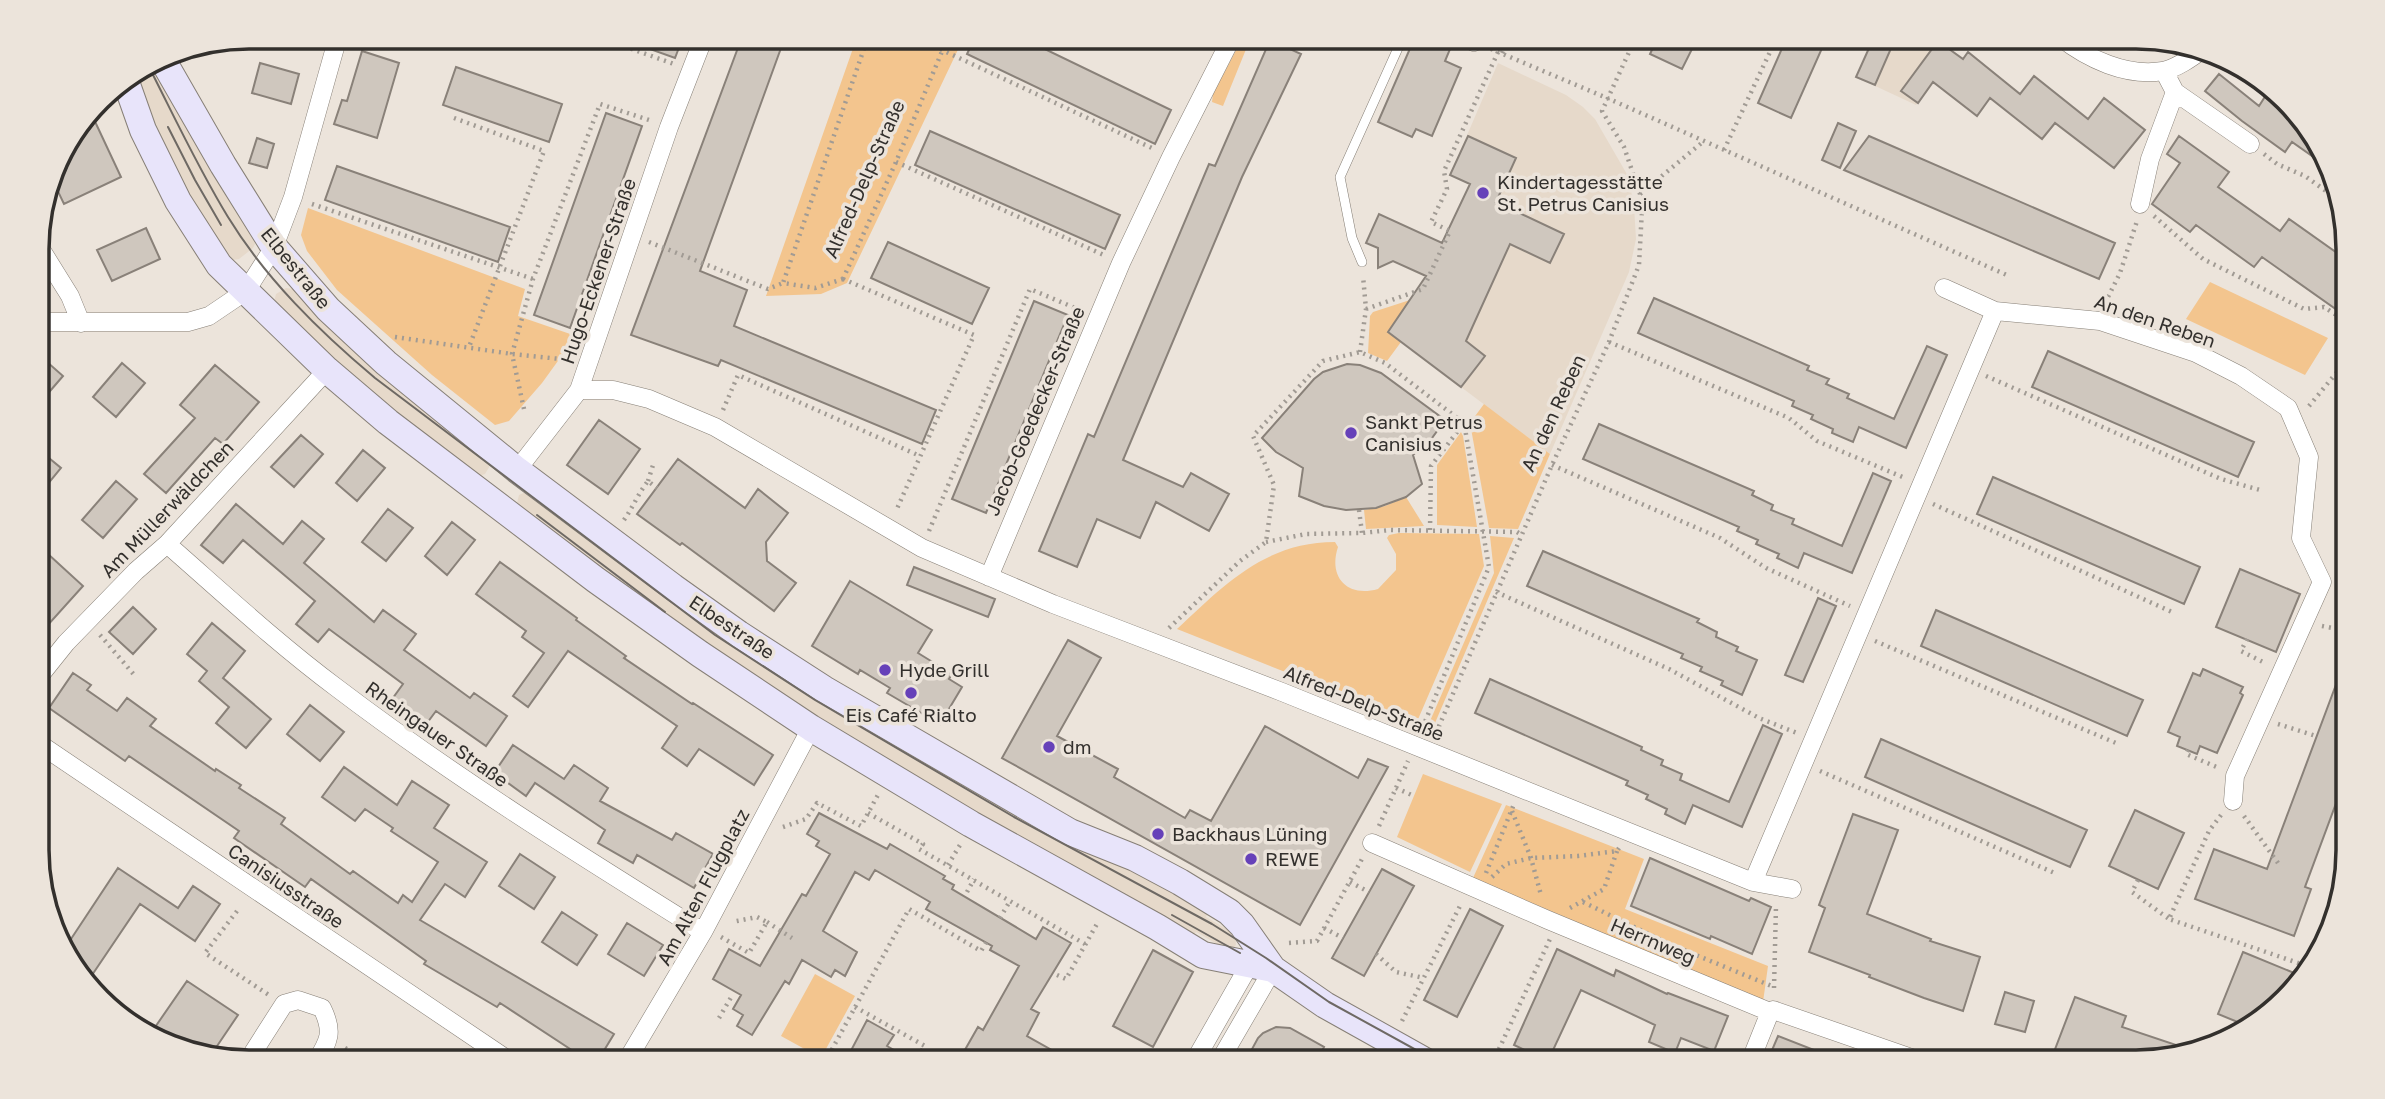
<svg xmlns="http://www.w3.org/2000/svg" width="2385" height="1099" font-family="'Golos Text',sans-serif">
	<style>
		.built { fill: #e6d9ca }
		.green { fill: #f3c58e }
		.building { fill: #cfc7be; stroke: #898179; stroke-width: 2 }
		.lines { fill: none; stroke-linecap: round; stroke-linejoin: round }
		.lane-casing { stroke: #867f76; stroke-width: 10 }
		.street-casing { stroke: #867f76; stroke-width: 19 }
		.secondary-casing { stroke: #867f76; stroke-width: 28 }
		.path { stroke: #a19b94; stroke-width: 4.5; stroke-dasharray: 2 5; stroke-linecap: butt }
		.lane { stroke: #fff; stroke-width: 9 }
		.street { stroke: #fff; stroke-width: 18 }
		.secondary { stroke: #e8e4fa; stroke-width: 26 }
		.tram { stroke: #6e6964; stroke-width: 2 }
		.poi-dot { fill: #6641b9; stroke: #ece4db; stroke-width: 2.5 }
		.labels { text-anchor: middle; stroke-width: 7; stroke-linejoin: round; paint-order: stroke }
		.street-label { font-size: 19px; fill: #33302d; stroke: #ece4db }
		.poi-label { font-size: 19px; fill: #33302d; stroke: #ece4db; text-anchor: start }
		.rim { fill: none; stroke: #33302d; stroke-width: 3.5 }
	</style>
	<rect width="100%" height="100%" fill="#ece4db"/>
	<path class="built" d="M1874 37H1941L1938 41 1954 53 1916 105 1856 77Z
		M155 61 256 242 253 248 239 259 227 261 154 132 135 74Z
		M1498 63 1566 95 1583 107 1595 119 1628 176 1634 206 1636 239 1629 272 1550 454 1388 332 1410 300 1420 308 1470 185 1450 175Z
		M286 288 294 289 491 464 485 474 479 476 332 362 274 302 276 294Z
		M528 491 1137 870 1209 911 1206 917 1235 934 1236 945 1233 948 1226 949 1196 932 1192 938 1107 891 808 712 604 573 517 503 519 495Z"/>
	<path class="green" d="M857 37H964L847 283 821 294 766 296Z
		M1243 37H1251L1223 106 1212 102 1213 94Z
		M308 208 525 289 518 316 576 336 542 383 509 421 495 425 432 375 337 290 307 251 301 235Z
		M2210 282 2328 338 2305 375 2186 319Z
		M1410 300 1388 331 1401 342 1387 361 1368 353 1370 316 1373 312Z
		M1484 404 1550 454 1518 529 1489 528 1470 423Z
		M1461 432 1463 436 1477 527 1437 525V465Z
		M1406 497 1424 526 1366 529 1364 510 1385 506Z
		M1399 533 1479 534 1484 566 1416 724 1177 629C1224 585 1265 542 1335 542L1338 547C1328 577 1347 598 1378 589L1396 570V554L1387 538 1389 535Z
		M1490 536 1514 538 1432 730 1427 728 1494 573Z
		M1423 774 1502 804 1470 872 1397 837Z
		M1506 805 1644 859 1625 909 1768 966 1763 1002 1473 878Z
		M815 974 855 996 821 1058 781 1036Z"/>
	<path class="building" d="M623 37H683L675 58 622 39Z
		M742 37H785L700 271 747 290 734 326 936 410 922 444 721 360 718 366 631 335Z
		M975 37H1020L1171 110 1155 144 967 54Z
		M1415 37H1452L1453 42 1445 61 1461 68 1432 136 1416 129 1412 137 1378 122Z
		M1658 37H1698L1682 69 1650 54Z
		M1787 37H1827L1791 118 1758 103Z
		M1874 37H1896L1875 85 1856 77Z
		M1270 40 1301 54 1242 177 1123 460 1183 487 1191 473 1229 494 1209 531 1156 502 1140 538 1097 519 1077 567 1039 551 1088 434 1094 437 1209 164 1215 166Z
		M1938 41 1963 59 1968 52 2020 94 2034 76 2088 119 2104 98 2145 130 2114 168 2055 123 2042 139 1990 98 1977 116 1933 82 1918 103 1901 91Z
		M362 51 399 63 377 138 334 124 342 100 347 101Z
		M260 63 299 74 291 104 252 93Z
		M456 67 562 104 549 142 443 105Z
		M2219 74 2259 106 2268 92 2305 120 2322 163 2292 142 2285 152 2242 121 2205 91Z
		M91 113 121 177 64 204 52 179 58 156Z
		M606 113 642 126 570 328 534 315Z
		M1838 123 1856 131 1840 168 1822 160Z
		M930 131 1120 215 1105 249 915 165Z
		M1468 136 1516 158 1496 202 1564 234 1550 263 1510 244 1466 341 1485 356 1461 387 1388 332 1426 276 1393 261 1378 268V248L1366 243 1379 214 1442 243 1470 184 1450 175Z
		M1869 136 2115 243 2099 279 1844 170Z
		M2179 136 2229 172 2218 187 2280 231 2289 219 2347 260V317L2262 257 2254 267 2196 225 2190 232 2152 204 2180 163 2167 154Z
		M257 138 274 144 267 168 249 163Z
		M337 166 510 227 498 262 325 200Z
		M146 228 160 259 112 281 97 250Z
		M888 242 989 288 972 324 871 278Z
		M1654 298 1809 366 1807 370 1829 379 1826 384 1849 394 1847 398 1894 419 1927 346 1947 355 1906 448 1859 427 1853 442 1832 433 1833 429 1811 419 1813 415 1792 406 1794 401 1638 333Z
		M1034 301 1068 315 986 513 952 499Z
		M2048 351 2254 442 2238 477 2032 387Z
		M38 354 63 376 38 405Z
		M122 363 145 383 116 417 93 397Z
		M1347 364 1360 365 1381 373 1445 420 1432 438 1413 455 1422 484 1406 497 1376 508 1346 510 1324 506 1299 496 1303 468 1276 452 1262 438 1314 379 1323 372Z
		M215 365 259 402 223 444 215 438 166 493 144 474 195 418 180 405Z
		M599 420 640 449 608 494 567 465Z
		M1599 424 1754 491 1752 495 1773 505 1771 510 1794 519 1792 524 1842 546 1873 473 1891 481 1852 573 1804 553 1798 568 1777 558 1779 554 1756 544 1758 540 1737 531 1739 527 1583 459Z
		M301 435 323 454 294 487 271 467Z
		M38 449 61 468 38 496Z
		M363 450 385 468 357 501 336 483Z
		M678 459 745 508 758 489 788 513 766 542 767 561 796 583 774 611 682 543 680 545 637 514Z
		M1993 477 2200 567 2184 604 1977 514Z
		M116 481 137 499 103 538 82 520Z
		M236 504 283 544 302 521 324 539 304 563 374 622 383 610 416 634 404 650 470 698 474 693 507 716 486 746 436 711 424 727 390 702 403 684 329 629 318 642 296 624 315 601 243 540 223 563 201 545Z
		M388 509 413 528 386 561 362 542Z
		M452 522 475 540 447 575 425 556Z
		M1543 551 1699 619 1697 622 1717 632 1716 637 1738 647 1736 651 1757 660 1742 695 1721 685 1723 681 1700 671 1702 667 1681 658 1683 654 1527 586Z
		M48 554 83 586 38 636V565Z
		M500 562 577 618 576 620 626 656 624 658 692 704 693 703 773 755 754 785 699 749 687 766 662 748 677 726 568 651 528 707 513 696 544 653 522 637 526 631 476 594Z
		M914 567 995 599 988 617 907 585Z
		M2240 569 2300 594 2276 652 2216 627Z
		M850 581 932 630 918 653 952 674 949 679 962 687 940 724 887 693 890 688 860 670 858 674 812 646Z
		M1818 598 1836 606 1803 682 1785 675Z
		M133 607 156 629 133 654 109 632Z
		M1936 610 2143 700 2127 736 1921 646Z
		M212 623 245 651 223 678 271 719 246 748 216 723 229 707 199 681 207 671 187 654Z
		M1068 640 1101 658 1057 736 1118 769 1114 777 1185 818 1190 810 1211 821 1265 726 1358 778 1368 759 1388 767 1300 925 1002 758Z
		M2346 658H2348V771L2305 887 2311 889 2294 936 2195 899 2214 849 2267 869Z
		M2203 669 2243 687 2240 693 2243 695 2217 753 2200 746 2197 754 2177 746 2180 737 2168 732 2193 673 2200 676Z
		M73 673 91 685 87 690 117 711 127 698 156 719 150 726 215 771 216 769 241 785 239 788 285 818 281 824 350 874 353 871 398 903 403 895 412 902 438 862 391 831 393 828 365 809 355 821 322 797 344 767 397 805 412 781 449 805 434 828 487 862 465 897 445 884 420 920 614 1034 597 1062H590L500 1003 497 1007 424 964 426 961 311 879 305 887 234 838 239 831 129 756 125 761 49 708Z
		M1490 679 1642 747 1641 750 1663 760 1661 765 1682 774 1680 780 1729 802 1763 725 1782 734 1742 827 1693 805 1685 824 1665 814 1667 809 1646 799 1648 795 1626 785 1628 781 1475 713Z
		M310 705 344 732 320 761 287 734Z
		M1881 739 2087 830 2070 867 1865 777Z
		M513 745 564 779 574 765 608 788 600 801 672 840 676 833 713 854 694 888 637 855 633 863 598 843 605 830 535 783 526 796 494 773Z
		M2135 810 2184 833 2158 889 2109 866Z
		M819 813 887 849 890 844 945 876 943 879 954 885 952 889 1036 939 1043 927 1071 943 1031 1009 1039 1013 1027 1036 1073 1062H958L978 1027 983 1030 1019 966 990 950 992 946 926 909 930 902 875 870 869 880 855 872 823 931 857 952 845 976 835 970 831 977 802 960 789 984 785 981 752 1035 737 1026 743 1015 733 1009 741 995 713 979 729 949 760 966 802 894 806 896 830 854 816 846 819 841 807 834Z
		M1853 814 1898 830 1867 914 1931 939 1930 941 1980 957 1963 1011 1924 998 1869 977 1870 975 1809 952 1825 908 1819 905Z
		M520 854 555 877 534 909 499 886Z
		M1650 858 1749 901 1751 898 1771 907 1752 954 1711 936 1710 939 1631 906Z
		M118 868 178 908 193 886 220 904 195 941 140 904 86 984 81 979 67 945Z
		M1382 869 1414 886 1364 976 1332 958Z
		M1470 909 1503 926 1457 1017 1424 1000Z
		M562 912 597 935 577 965 542 942Z
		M627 923 663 945 644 976 608 954Z
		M1557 949 1614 976 1616 970 1667 994 1668 993 1728 1016 1714 1051 1681 1038 1675 1053 1649 1042 1655 1025 1581 990 1548 1061 1514 1045Z
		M1153 950 1193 972 1153 1047 1113 1026Z
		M2243 952 2299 975 2292 993 2250 1027 2218 1014Z
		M187 981 238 1015 211 1055 168 1046 151 1033Z
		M2005 992 2034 1001 2025 1032 1995 1024Z
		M2075 997 2126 1016 2122 1027 2188 1049 2149 1062H2080L2054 1052Z
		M867 1020 894 1035 887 1046 915 1062H845Z
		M1276 1027 1290 1028 1324 1047 1316 1062H1245L1258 1038 1263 1033Z
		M1778 1036 1842 1061V1062H1767Z"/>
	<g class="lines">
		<g class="lane-casing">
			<path id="lane" d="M1362 262 1352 238 1340 177 1403 37"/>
		</g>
		<g class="street-casing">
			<path id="street" d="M1463 37 1474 42
				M2060 37C2088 59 2126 77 2163 71 2177 68 2191 58 2202 50
				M2175 92 2250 144
				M2140 204 2150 159 2175 92 2164 71
				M37 243 70 296 81 323
				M1944 288 1995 311 2100 321 2196 353 2241 376 2288 408 2309 457 2301 538 2322 582 2235 776 2233 801
				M37 322H188L209 316 246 291 274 247 293 197 338 37
				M579 390H613L649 399 715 427 922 548 1053 604 1282 692 1753 882 1792 889
				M517 470 579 390 669 127 704 37
				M167 544C223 593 278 644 337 688 454 777 578 854 703 932
				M989 577 1121 263 1171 157 1232 37
				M38 678 66 643 136 571 167 544 327 370
				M38 743 511 1062
				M1372 843 1548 920 1770 1012 1773 1010 1923 1062
				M1753 882 1995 311
				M247 1062 284 1004 298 1000 322 1008C334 1032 329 1041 316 1062
				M626 1062 703 932 811 728
				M1194 1062 1255 955
				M1219 1062 1273 969
				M1750 1062 1770 1012"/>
		</g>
		<g class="secondary-casing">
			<path id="secondary" d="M161 57 223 165 274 247 328 309 386 363 517 470 673 587 739 634 824 689 1070 832 1135 858 1180 882 1229 912 1242 925 1273 969 1325 1005 1427 1062
				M125 79 143 130 178 201 219 265 327 370 388 422 596 580 700 654 811 728 971 824 1157 927 1203 955 1273 969"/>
		</g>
		<path class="path" d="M598 37 674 64
			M933 37 942 50 1154 149
			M1192 37 1207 44
			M1491 49 1607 98 2009 276
			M1502 53 1509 37
			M454 118 544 151 469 347
			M1724 150 1777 37
			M2264 154 2277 164 2305 176 2337 199
			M896 162 1106 256
			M1640 194 1704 141
			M312 204 533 279
			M2154 216 2203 259 2304 309 2324 307 2347 322
			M649 242 768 289 783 283
			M843 279 974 335 896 511
			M843 279 815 288 783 283 868 37
			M843 279 896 162 948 37
			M2105 303 2120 273 2137 221
			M1366 309 1423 289 1450 231 1431 222 1447 189 1444 171 1498 52
			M395 337 512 354 570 360
			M1609 342 1789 418 1817 441 1905 478
			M1360 352 1366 309 1363 276
			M1986 376 2221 479 2260 490
			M2309 406 2347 360
			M524 409 512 354 533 279 600 104 652 121
			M723 410 738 375 920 456
			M1552 465 1720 538 1766 568 1850 606
			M648 481 654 462
			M1933 504 2172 612
			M1359 510 1362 533
			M624 520C633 507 638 494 648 481L657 488
			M1430 530 1431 466 1464 423
			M929 531 1030 289 1080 310
			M1266 542 1306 534 1362 533 1390 530 1517 532 1522 535
			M1496 592 1669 669 1759 718 1797 733
			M2322 626 2348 631
			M1169 628 1240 561 1266 542 1274 485 1253 436 1323 361 1360 352 1385 363 1464 423 1489 567 1422 729
			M100 635 136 677
			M2247 639 2241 651 2265 663
			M1875 641 2116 743
			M2278 724 2316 736
			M1436 733 1552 465 1609 342 1639 265 1642 209 1640 194 1624 147 1602 111 1636 37
			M2188 750 2186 754 2219 768
			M1820 771 2057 874
			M1396 788 1414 796
			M1512 811 1531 858 1541 895
			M868 813 923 844 919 849 1085 944
			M2221 815 2209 831 2169 919 2310 967
			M2244 816 2278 863
			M1379 826 1408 761
			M783 827 806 819 817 803 861 826 879 793
			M948 865 960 845
			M1486 873 1514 804
			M1492 877 1506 864 1531 858 1578 856 1617 851 1619 848
			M2138 880 2132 892 2169 919
			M1350 882 1369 892
			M967 892 974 879
			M1583 902 1669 944 1774 987
			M1570 908 1604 889 1617 851
			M237 911 205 953 269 995
			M1000 918 1010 901
			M767 922 792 938
			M1324 928 1343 938
			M721 937 749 953 767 922 757 917 732 922
			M1289 943 1317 941 1362 859
			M1376 954 1396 972 1424 978
			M1057 975 1066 979 1098 922
			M1774 988 1776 906
			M855 1007 925 1046 920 1053
			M719 1018 733 994
			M1402 1021 1461 904
			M345 1048 368 1062
			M825 1062 909 909 981 951 987 941
			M1493 1062 1550 939"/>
		<use href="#lane" class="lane"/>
		<use href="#street" class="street"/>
		<use href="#secondary" class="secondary"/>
		<path class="tram" d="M148 65C174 116 198 168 228 217 266 279 319 331 375 378L715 635 815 700 1014 817 1212 924 1266 958 1329 1002 1438 1062
			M168 127 195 180 221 225
			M537 515 665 612
			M1172 915 1240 953"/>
	</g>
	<g class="poi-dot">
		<circle cx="1483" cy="193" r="7"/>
		<circle cx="1351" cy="433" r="7"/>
		<circle cx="885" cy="670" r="7"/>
		<circle cx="911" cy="693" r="7"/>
		<circle cx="1049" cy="747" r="7"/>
		<circle cx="1158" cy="834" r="7"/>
		<circle cx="1251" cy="859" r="7"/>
	</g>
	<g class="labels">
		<g class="street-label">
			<text transform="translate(864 179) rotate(-66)" y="7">Alfred-Delp-Straße</text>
			<text transform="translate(296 268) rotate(51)" y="7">Elbestraße</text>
			<text transform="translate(598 271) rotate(-71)" y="7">Hugo-Eckener-Straße</text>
			<text transform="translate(2155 321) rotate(19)" y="7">An den Reben</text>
			<text transform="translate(1035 411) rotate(-67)" y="7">Jacob-Goedecker-Straße</text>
			<text transform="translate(1553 413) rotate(-65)" y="7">An den Reben</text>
			<text transform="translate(167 509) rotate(-46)" y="7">Am Müllerwäldchen</text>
			<text transform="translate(732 627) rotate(34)" y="7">Elbestraße</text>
			<text transform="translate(1364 703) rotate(22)" y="7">Alfred-Delp-Straße</text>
			<text transform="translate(437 734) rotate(35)" y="7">Rheingauer Straße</text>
			<text transform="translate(286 886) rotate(34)" y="7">Canisiusstraße</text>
			<text transform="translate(703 887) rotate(-62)" y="7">Am Alten Flugplatz</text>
			<text transform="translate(1653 941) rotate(23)" y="7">Herrnweg</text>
		</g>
		<g class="poi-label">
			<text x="1497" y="189">Kindertagesstätte<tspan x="1497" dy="22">St. Petrus Canisius</tspan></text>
			<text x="1365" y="429">Sankt Petrus<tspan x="1365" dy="22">Canisius</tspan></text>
			<text x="899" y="677">Hyde Grill</text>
			<text x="911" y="722" text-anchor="middle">Eis Café Rialto</text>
			<text x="1063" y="754">dm</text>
			<text x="1172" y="841">Backhaus Lüning</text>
			<text x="1265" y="866">REWE</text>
		</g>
	</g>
	<path d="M0 0H2385V1099H0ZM249 49H2136A200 200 0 0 1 2336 249V850A200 200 0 0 1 2136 1050H249A200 200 0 0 1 49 850V249A200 200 0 0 1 249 49Z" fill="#ece4db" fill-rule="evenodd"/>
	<path class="rim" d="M249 49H2136A200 200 0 0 1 2336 249V850A200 200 0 0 1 2136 1050H249A200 200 0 0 1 49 850V249A200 200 0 0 1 249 49Z"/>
</svg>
